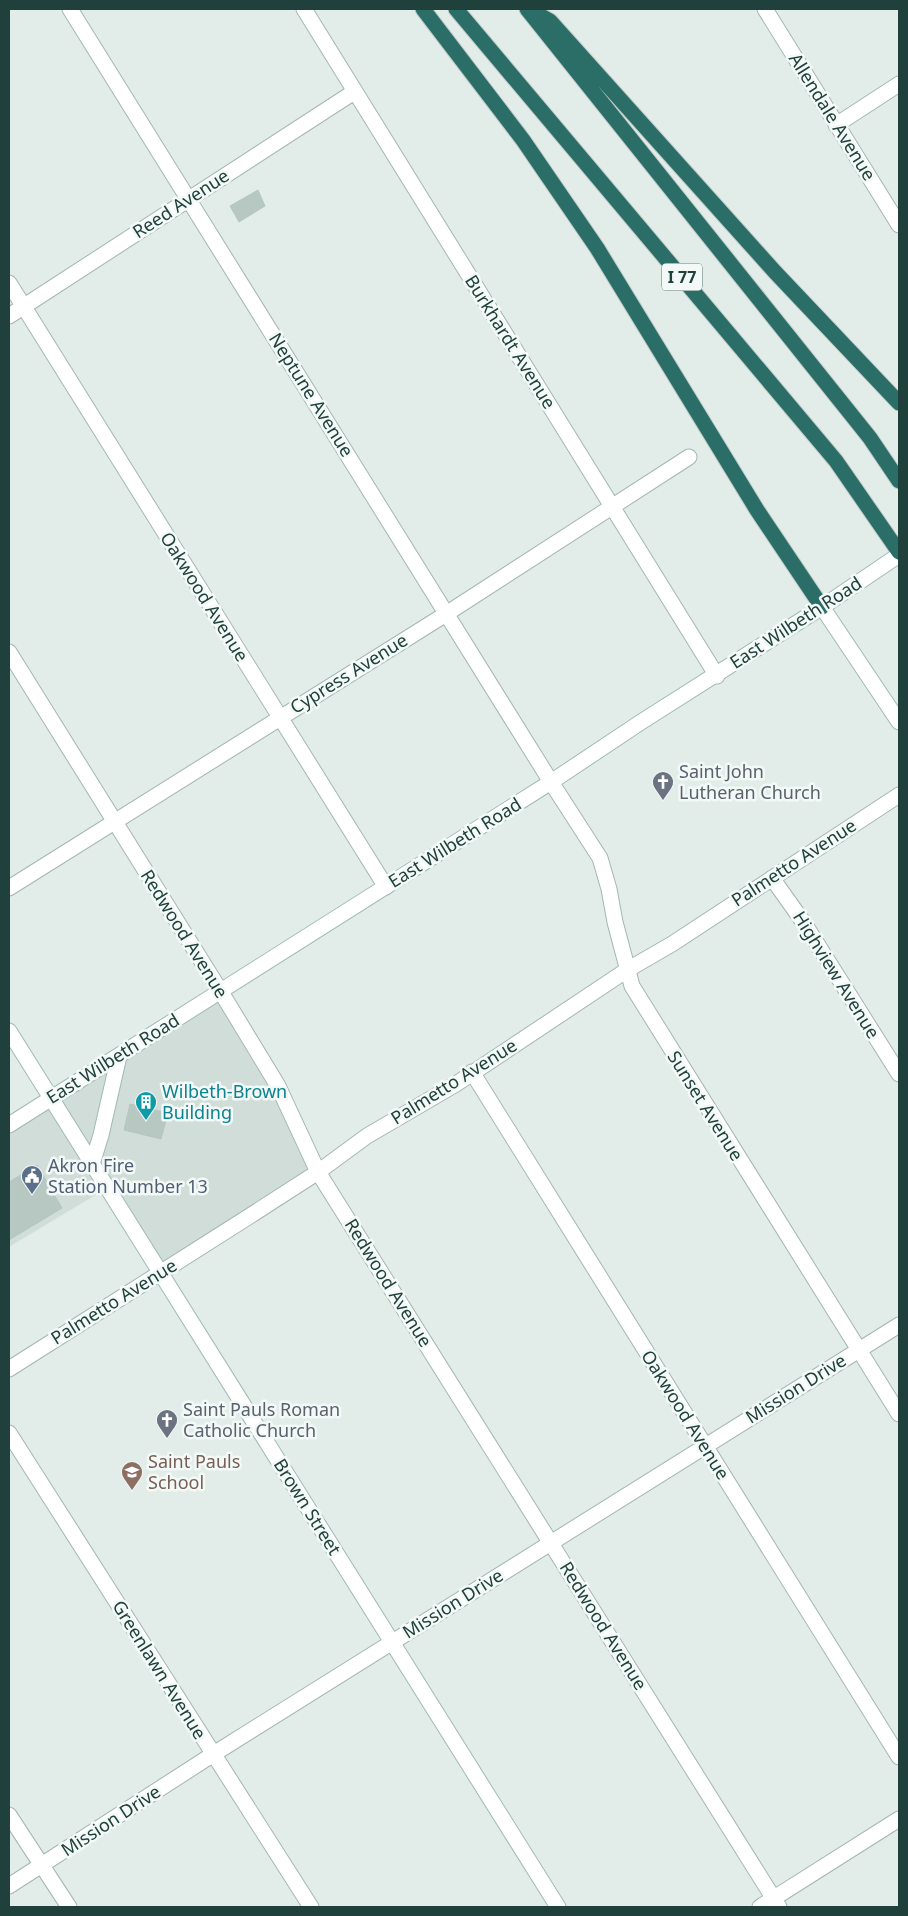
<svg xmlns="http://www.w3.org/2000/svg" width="908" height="1916" font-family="'Noto Sans',sans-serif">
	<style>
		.built { fill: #d0ddd8 }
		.building { fill: #b7c8c3; stroke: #b4c7c1 }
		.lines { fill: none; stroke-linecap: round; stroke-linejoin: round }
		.street-casing { stroke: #a4b6b1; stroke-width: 17 }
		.secondary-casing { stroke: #9fbab3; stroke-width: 17 }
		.highway-casing { stroke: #c1cac8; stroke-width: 17 }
		.street { stroke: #fff; stroke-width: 15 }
		.secondary { stroke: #fff; stroke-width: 15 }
		.highway { stroke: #2a6e67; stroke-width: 15 }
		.labels { text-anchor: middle; stroke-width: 5; stroke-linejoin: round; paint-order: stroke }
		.shield { fill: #f3f9f7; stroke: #5f7873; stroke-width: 1 }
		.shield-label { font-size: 16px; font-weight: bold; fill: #20403b }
		.street-label { font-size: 18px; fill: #20403b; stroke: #f3f9f7 }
		.worship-label { font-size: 18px; fill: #5b616d; stroke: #f3f9f7; text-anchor: start }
		.culture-label { font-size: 18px; fill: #0d838f; stroke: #f3f9f7; text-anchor: start }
		.service-label { font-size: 18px; fill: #4e5e75; stroke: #f3f9f7; text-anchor: start }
		.education-label { font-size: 18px; fill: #785e54; stroke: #f3f9f7; text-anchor: start }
	</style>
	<rect width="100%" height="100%" fill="#e2ede9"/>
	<path class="built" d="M221 992 318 1172 160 1273 107 1188 9 1247V1125Z"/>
	<path class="building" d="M258 190 265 206 239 222 230 206Z
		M130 1104 168 1113 161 1139 124 1130Z
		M37 1165 62 1208 9 1240V1182Z"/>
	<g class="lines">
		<g class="street-casing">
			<path id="street" d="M70 9 551 782 600 858 609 889 615 922 632 986 899 1414
				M304 9 717 676
				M765 9 899 225
				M836 125 899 84
				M9 283 386 887
				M9 316 354 92
				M9 652 221 992 278 1086 318 1172 779 1907
				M772 878 804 923 899 1074
				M9 888 446 614 689 457
				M472 1072 899 1757
				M9 1369 256 1212 318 1172 367 1136 456 1084 627 970 672 944 899 795
				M9 1433 311 1907
				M9 1815 69 1907
				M9 1886 212 1755 899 1325
				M760 1907 899 1819"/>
		</g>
		<g class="secondary-casing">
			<path id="secondary" d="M822 607 899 722
				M9 1031 558 1907
				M9 1125 551 782 641 722 822 607 899 555
				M92 1164 101 1135 119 1056"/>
		</g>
		<g class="highway-casing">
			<path id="highway" d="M423 9 523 140 597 248 757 510 822 607
				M456 9 836 461 899 552
				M527 9 870 438 899 481
				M534 12 550 21 775 272 899 403"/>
		</g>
		<use href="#street" class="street"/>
		<use href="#secondary" class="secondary"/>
		<use href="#highway" class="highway"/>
	</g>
	<defs>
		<g id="church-pin" transform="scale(1.125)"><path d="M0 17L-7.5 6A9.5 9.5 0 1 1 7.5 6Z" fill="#6b7280" stroke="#f3f9f7"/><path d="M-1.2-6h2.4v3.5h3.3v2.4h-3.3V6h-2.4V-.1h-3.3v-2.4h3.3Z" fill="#fff"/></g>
		<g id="building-pin" transform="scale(1.125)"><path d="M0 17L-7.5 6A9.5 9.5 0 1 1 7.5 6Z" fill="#0f9aa8" stroke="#f3f9f7"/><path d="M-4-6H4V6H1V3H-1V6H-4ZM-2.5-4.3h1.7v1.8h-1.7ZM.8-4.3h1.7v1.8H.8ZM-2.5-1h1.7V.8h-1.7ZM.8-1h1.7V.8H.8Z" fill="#fff"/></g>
		<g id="civic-pin" transform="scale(1.125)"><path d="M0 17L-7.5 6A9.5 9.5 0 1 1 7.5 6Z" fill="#5c6f8a" stroke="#f3f9f7"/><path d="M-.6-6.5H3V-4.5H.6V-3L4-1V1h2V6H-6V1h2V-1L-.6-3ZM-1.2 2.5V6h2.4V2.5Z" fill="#fff"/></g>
		<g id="school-pin" transform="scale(1.125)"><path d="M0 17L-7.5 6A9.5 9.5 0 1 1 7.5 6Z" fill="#8d6e63" stroke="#f3f9f7"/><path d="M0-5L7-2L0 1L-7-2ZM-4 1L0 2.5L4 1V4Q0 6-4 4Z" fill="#fff"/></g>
	</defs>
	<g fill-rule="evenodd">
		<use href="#church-pin" x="663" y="782"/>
		<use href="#building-pin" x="146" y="1102"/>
		<use href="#civic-pin" x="32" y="1176"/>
		<use href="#church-pin" x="167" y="1420"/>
		<use href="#school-pin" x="132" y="1472"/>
	</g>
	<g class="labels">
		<rect class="shield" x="662" y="263.5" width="40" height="27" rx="4"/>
		<g class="shield-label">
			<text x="682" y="283">I 77</text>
		</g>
		<g class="street-label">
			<text transform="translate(832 117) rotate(58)" y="6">Allendale Avenue</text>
			<text transform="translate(181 204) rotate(-33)" y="6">Reed Avenue</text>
			<text transform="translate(510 342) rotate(58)" y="6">Burkhardt Avenue</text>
			<text transform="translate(311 395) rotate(58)" y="6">Neptune Avenue</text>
			<text transform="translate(204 597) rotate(58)" y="6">Oakwood Avenue</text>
			<text transform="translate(796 623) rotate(-33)" y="6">East Wilbeth Road</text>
			<text transform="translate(349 674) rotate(-32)" y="6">Cypress Avenue</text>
			<text transform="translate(455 843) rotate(-32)" y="6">East Wilbeth Road</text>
			<text transform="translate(794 863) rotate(-33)" y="6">Palmetto Avenue</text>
			<text transform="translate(184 934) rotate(58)" y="6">Redwood Avenue</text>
			<text transform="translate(836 975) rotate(58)" y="6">Highview Avenue</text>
			<text transform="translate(113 1059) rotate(-32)" y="6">East Wilbeth Road</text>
			<text transform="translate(454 1082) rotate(-32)" y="6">Palmetto Avenue</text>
			<text transform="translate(705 1106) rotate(58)" y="6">Sunset Avenue</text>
			<text transform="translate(388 1283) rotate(58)" y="6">Redwood Avenue</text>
			<text transform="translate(114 1302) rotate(-32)" y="6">Palmetto Avenue</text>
			<text transform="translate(796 1389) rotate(-32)" y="6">Mission Drive</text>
			<text transform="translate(685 1415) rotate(58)" y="6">Oakwood Avenue</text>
			<text transform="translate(307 1507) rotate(58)" y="6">Brown Street</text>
			<text transform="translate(453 1604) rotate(-32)" y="6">Mission Drive</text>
			<text transform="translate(603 1626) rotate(58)" y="6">Redwood Avenue</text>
			<text transform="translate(159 1670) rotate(58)" y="6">Greenlawn Avenue</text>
			<text transform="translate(111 1821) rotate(-33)" y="6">Mission Drive</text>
		</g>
		<g class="worship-label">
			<text x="679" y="778">Saint John<tspan x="679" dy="21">Lutheran Church</tspan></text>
			<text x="183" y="1416">Saint Pauls Roman<tspan x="183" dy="21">Catholic Church</tspan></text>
		</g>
		<g class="culture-label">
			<text x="162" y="1098">Wilbeth-Brown<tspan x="162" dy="21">Building</tspan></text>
		</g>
		<g class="service-label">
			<text x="48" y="1172">Akron Fire<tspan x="48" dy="21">Station Number 13</tspan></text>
		</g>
		<g class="education-label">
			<text x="148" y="1468">Saint Pauls<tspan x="148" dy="21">School</tspan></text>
		</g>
	</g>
	<rect width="908" height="1916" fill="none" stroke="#20403b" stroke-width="20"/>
</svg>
